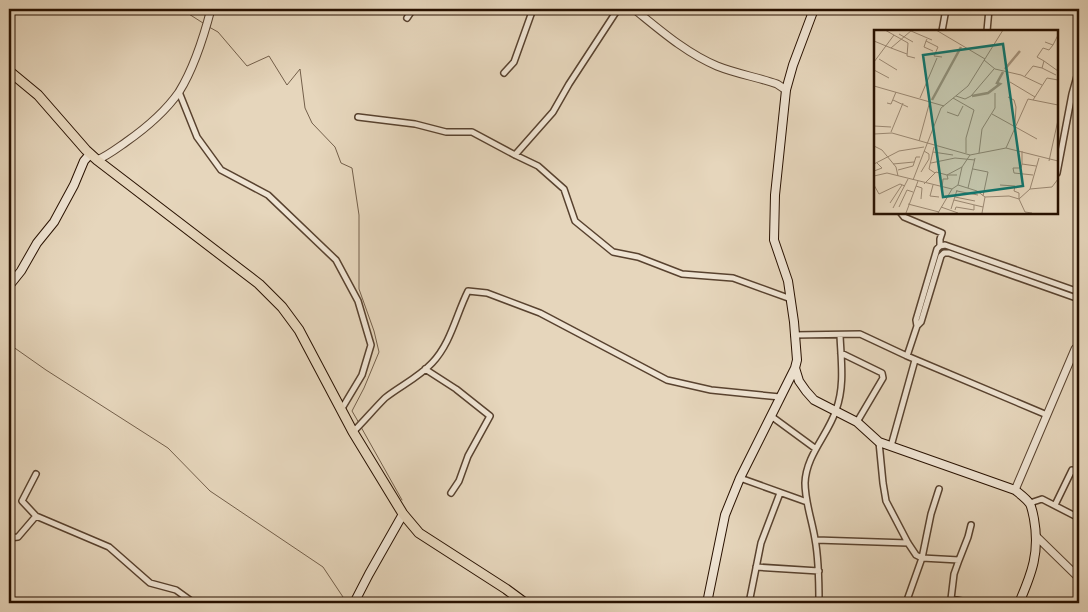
<svg xmlns="http://www.w3.org/2000/svg" width="1088" height="612" font-family="Cardo,serif">
	<style>
		.lines { fill: none; stroke-linecap: round; stroke-linejoin: round }
		.stream { stroke: #735f4a; stroke-width: 1 }
		.minor-casing { stroke: #58422f; stroke-width: 8 }
		.tertiary-casing { stroke: #58422f; stroke-width: 9 }
		.secondary-casing { stroke: #281100; stroke-width: 10 }
		.primary-casing { stroke: #281100; stroke-width: 11 }
		.minor { stroke: #efe4d3; stroke-width: 5 }
		.tertiary { stroke: #efe4d3; stroke-width: 7 }
		.secondary { stroke: #efe4d3; stroke-width: 8 }
		.primary { stroke: #e6d6bc; stroke-width: 9 }
		.inset-river { fill: none; stroke: #a5937c; stroke-width: 2.5 }
		.inset-road { fill: none; stroke: #9a8771; stroke-width: 1 }
		.view { fill: #0f766e; fill-opacity: 0.15; stroke: #0f766e; stroke-width: 2.5 }
		.inset-edge { fill: none; stroke: #281100; stroke-width: 2.5 }
	</style>
	<rect width="100%" height="100%" fill="#e6d6bc"/>
	<filter id="stains"><feTurbulence type="fractalNoise" baseFrequency=".004" numOctaves="4"/><feColorMatrix values="0 0 0 0 .2 0 0 0 0 .09 0 0 0 0 .02 0 0 0 .5 -.17"/></filter>
	<radialGradient id="worn" r=".72"><stop offset=".6" stop-color="#630" stop-opacity="0"/><stop offset="1" stop-color="#630" stop-opacity=".3"/></radialGradient>
	<g class="lines">
		<path class="stream" d="M181 9 203 23
			M209 27 218 32 247 66 269 56 287 85 300 69 305 108 312 123 335 147 341 163 352 168 359 215V289L374 331 379 352 364 388 352 411 359 423
			M9 344 46 370 168 448 210 491 323 567 347 603
			M361 427 402 500"/>
		<g class="minor-casing">
			<path id="minor" d="M407 18 413 9
				M942 31 946 9
				M987 31 989 9
				M504 73 514 62 533 9
				M179 92 197 137 221 170 268 195 336 260 358 301 371 345 362 375 341 410
				M358 117 415 124 446 132H472L515 155 538 166 564 189 575 221 613 252 638 257 682 274 733 278 791 299
				M515 155 553 112 569 84 618 9
				M1057 173 1072 94 1079 69
				M900 212 904 217 942 233 940 239V246
				M917 326 916 320 937 249 940 246 945 245 1079 292
				M794 335 860 334 907 356 1047 415
				M841 353 882 373 883 378 857 422
				M907 356 917 326 921 322 941 256 944 253H949L1079 299
				M425 369 456 389 490 416 468 456 459 481 451 493
				M771 416 816 449
				M353 432C364 421 374 409 385 398 400 386 418 378 432 363 451 343 456 315 468 291L487 293 540 313 667 380 711 390 780 397
				M879 442 883 483 886 501 908 543 916 555 922 558 906 603
				M891 446 915 360
				M740 478 807 502
				M939 489 931 514 922 558 959 560 954 574 951 599 973 603
				M1030 503 1042 499 1079 518
				M1055 505 1072 470 1079 472
				M36 516 109 547 150 583 176 590 194 603
				M9 538 18 537 36 516 22 501 36 474
				M816 540 908 543
				M959 560 968 537 971 525
				M756 567 819 571
				M749 603 761 543 780 493
				M819 603C819 582 819 560 815 539 812 520 805 502 805 483 806 455 828 435 836 410 845 386 841 360 840 335"/>
		</g>
		<g class="tertiary-casing">
			<path id="tertiary" d="M634 9C660 30 686 53 717 66 737 74 757 77 777 84L786 90
				M97 160C107 156 116 149 126 142 146 128 165 112 179 92 194 68 204 36 211 9
				M1015 490 1075 349 1079 345
				M1037 537 1079 578"/>
		</g>
		<g class="secondary-casing">
			<path id="secondary" d="M9 286 21 271 37 243 54 222 74 185 84 161 90 154
				M795 368 799 381 806 391 814 400 857 422 879 442 1015 490C1020 494 1027 499 1030 504 1032 508 1033 514 1034 519 1040 552 1032 573 1019 603
				M354 603 369 574 403 514
				M707 603 725 515 740 478 795 368 797 360 794 322 788 281 774 240 775 195 786 90 793 65 814 9"/>
		</g>
		<g class="primary-casing">
			<path id="primary" d="M9 71 38 95 86 150 97 160 259 284 282 307 299 330 353 432 403 514 419 533 506 589 525 603"/>
		</g>
		<use href="#minor" class="minor"/>
		<use href="#tertiary" class="tertiary"/>
		<use href="#secondary" class="secondary"/>
		<use href="#primary" class="primary"/>
	</g>
	<g transform="translate(874 30)">
		<rect width="184" height="184" fill="#e6d6bc"/>
		<path class="inset-river" d="M131 39 146 21M98 66 114 63 126 54 123 53 129 42M58 70 87 17"/>
		<path class="inset-road" d="M11 0 34 13 33 26 41 28M62 0 111 29M37 1 58 10M25 4 39 12M53 9 52 11 64 17 60 26 68 27M0 11 17 18 38 0M52 11 50 17 59 21M171 12 179 15 184 5M179 15 175 20 169 18 163 27 170 31 168 38 182 45M17 18 33 24M5 29 23 40M110 30 121 39 147 45 168 55M170 31 184 41M0 32 20 5M0 40 15 48M151 46 159 36 168 38M136 52 161 67M0 56 70 76M82 66 91 69 97 66 120 39M134 67 140 70 142 77 141 94M46 68 63 28M79 68 100 80 92 108V123M19 70 34 77M159 70 173 48 184 50M13 73 17 74 22 62M73 82 84 86 89 76M118 84 163 109M0 96 17 97M17 102 29 73M0 104 18 103 96 125 132 118 184 131M45 111 56 71M0 116 8 120 22 137 24 146M60 117 55 139 61 143M132 118 154 69 184 75M148 121V134L162 136M59 122 79 125M105 123 108 99 121 78V63M175 131 184 90M57 133 81 128 101 130M0 134 25 121 50 117M19 134 40 132M148 134 147 138H139L140 143 159 145M99 139 114 142 109 166M24 140 39 136 42 127H46M0 141 8 138 3 133M47 142 55 129V124L50 121M0 146 13 143 78 159 84 155 88 137 96 125M39 150 67 78 94 56 129 0M50 154 62 142 73 145 88 137M0 155 5 164 26 154 31 156M59 155 56 166 65 167M84 155 103 161 111 167 135 166 145 169 151 182 158 183M126 155 141 156 140 161 145 163V169L156 159 178 157 184 149M42 156 48 158 47 169M68 158 69 149H74L73 145H83M94 158 101 128M156 159 165 128M83 161 104 165M81 167 101 171M80 170 109 177M16 173 28 155M34 174 65 182M25 177 33 160 39 162M67 177 84 183M19 178 34 149M77 179 83 160M81 180 82 177 100 180V175M32 183 44 151M64 183 78 159M108 183 111 167"/>
		<path class="view" d="M129 14 149 156 69 167 49 25Z"/>
		<rect width="184" height="184" class="inset-edge"/>
	</g>
	<rect width="1088" height="612" fill="none" stroke="#e6d6bc" stroke-width="30"/>
	<rect x="10" y="10" width="1068" height="592" fill="none" stroke="#281100" stroke-width="2.5"/>
	<rect x="15" y="15" width="1058" height="582" fill="none" stroke="#281100"/>
	<rect width="100%" height="100%" filter="url(#stains)"/>
	<rect width="100%" height="100%" fill="url(#worn)"/>
</svg>
